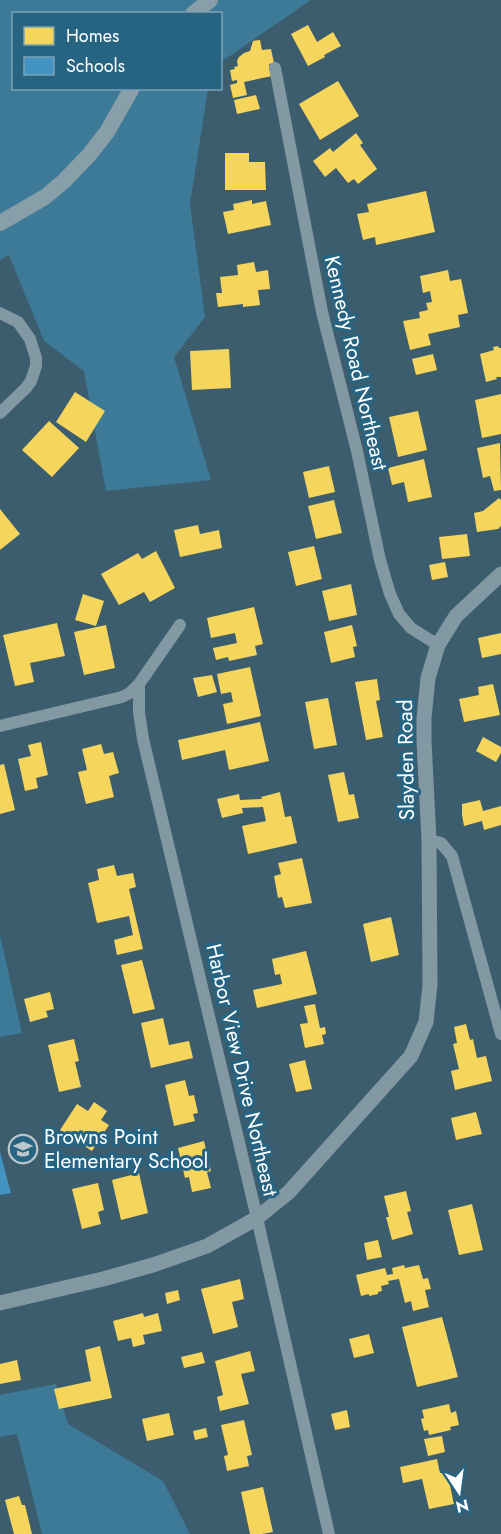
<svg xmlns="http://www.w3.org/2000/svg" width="501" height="1534" font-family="Jost,sans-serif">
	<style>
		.green { fill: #3c7a98 }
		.homes { fill: #f6d55c }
		.schools { fill: #4393c3 }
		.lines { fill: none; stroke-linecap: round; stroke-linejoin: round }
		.minor { stroke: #8298a3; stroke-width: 12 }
		.tertiary { stroke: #8298a3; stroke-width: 15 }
		.secondary { stroke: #889ea8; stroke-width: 16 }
		.labels { text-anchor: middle; stroke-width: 6; stroke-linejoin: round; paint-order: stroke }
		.street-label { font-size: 21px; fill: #fff; stroke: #276482 }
		.poi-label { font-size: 21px; fill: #fff; stroke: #276482; text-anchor: start }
	</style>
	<rect width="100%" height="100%" fill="#3c5d6d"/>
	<path class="green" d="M0 0H311L221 62 220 14H14V88L208 89 190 204 205 317 174 357 211 480 106 491 84 371 44 341 9 255 0 260Z
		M0 935 22 1033 0 1037Z
		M56 1384 68 1424 163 1481 190 1534H42L17 1434 0 1437V1395Z"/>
	<path class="homes" d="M308 25 317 42 333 32 341 46 324 55 325 57 308 66 291 34Z
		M260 40 262 50 271 49 274 63 269 64 272 76 244 82 247 95 233 98 230 85 237 83V80L232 81 230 70 235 69 234 67 238 66 237 61 239 57 244 53 250 51 253 41Z
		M338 81 359 116 320 140 299 104Z
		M256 95 260 109 237 114 234 100Z
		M356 133 363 143 360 145 377 169 358 184 354 179 348 183 336 168 325 177 313 161 330 148 333 152Z
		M225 153H249V162H265L266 190H225Z
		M426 191 435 232 376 245 375 237 363 240 357 214 369 212 367 204Z
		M252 200V204L266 201 271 225 228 234 223 212 234 210 233 204Z
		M254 262 256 272 268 270 270 289 258 290 260 305 243 307V304L218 307 216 293H222L220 277 238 275 237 265Z
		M448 270 450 281 461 279 468 313 458 315 460 327 428 334 431 345 410 350 403 321 420 318 419 312 428 310 426 303 432 302 430 291 423 293 420 276Z
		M498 346 499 348H501V377H496L497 379 486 382 480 354 494 350 493 347Z
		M229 349 231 388 192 390 190 351Z
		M433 354 437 370 416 375 412 359Z
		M75 392 105 411 86 442 56 422Z
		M501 394V434L482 438 475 400Z
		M418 411 427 450 398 457 389 417Z
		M49 421 79 448 52 477 22 450Z
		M500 443 501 490 494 491 490 476 483 478 477 448Z
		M424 459 432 497 408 502 404 482 392 485 388 468Z
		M329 466 335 492 309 498 303 472Z
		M499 498 501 500V526L498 529 477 532 474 513 483 511Z
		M334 500 342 533 316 539 308 506Z
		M0 509 20 534 0 550Z
		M198 525 200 534 219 530 222 548 180 557 174 530Z
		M467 534 470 556 442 559 439 537Z
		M314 546 322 579 296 586 288 552Z
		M156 551 175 588 150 602 144 592 119 605 101 574 138 553 142 559Z
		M445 562 448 577 432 580 429 565Z
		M351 584 357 615 329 621 322 591Z
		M83 594 104 601 96 626 75 620Z
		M254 607 263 644 255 646 257 655 229 661 228 657 216 660 213 648 237 643 235 633 211 638 207 618Z
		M57 623 65 656 30 663 34 682 15 686 3 635Z
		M106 625 115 668 84 675 74 632Z
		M352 625 357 646 353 647 355 657 331 663 324 632Z
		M501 633V654L482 658 478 638Z
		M250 667 261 716 227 724 223 704 233 702 231 692 221 694 217 674Z
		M212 675 217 692 198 697 193 678Z
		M377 679 380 700 376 701 383 737 366 740 355 682Z
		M493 684 500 715 464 722 459 699 479 695 478 687Z
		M328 698 337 745 314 749 305 702Z
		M260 722 269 761 229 770 225 750 182 760 178 740Z
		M483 737 501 747V753L496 762 476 751Z
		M41 742 48 775 36 778 38 788 25 791 18 759 31 756 28 745Z
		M101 744 104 754 113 752 119 773 109 776 114 797 86 804 78 772 87 770 82 749Z
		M4 764 15 810 0 814V765Z
		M344 772 349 795 354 794 359 818 338 822 328 775Z
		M280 792 285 817 291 816 297 843 248 854 242 826 266 821 263 807 242 808 243 813 222 818 217 799 239 794 240 800 262 799 261 797Z
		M480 800 483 811 501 806V825L484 830 482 821 464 826 462 815V804Z
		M302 858 312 903 285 908 282 897 278 898 274 876 281 874 278 863Z
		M114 865 117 876 133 873 136 887 129 889 143 949 117 955 114 940 133 935 129 916 97 923 88 883 99 880 97 869Z
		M391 917 399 955 371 962 363 924Z
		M306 951 317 994 257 1008 253 990 282 984 280 974 275 975 272 959Z
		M142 960 155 1009 133 1014 121 965Z
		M50 992 54 1009 46 1011 48 1017 30 1022 24 999Z
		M315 1004 320 1028 325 1027 326 1034 322 1035 324 1044 305 1048 300 1024 308 1023 304 1006Z
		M163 1018 169 1045 189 1041 193 1058 151 1068 141 1023Z
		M466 1024 470 1040 473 1039 477 1058 486 1056 492 1081 455 1090 451 1071 459 1069 453 1044 457 1043 454 1027Z
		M74 1039 79 1061 75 1062 81 1087 59 1092 48 1045Z
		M305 1060 312 1089 296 1092 289 1064Z
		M185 1080 189 1096 194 1095 198 1113 193 1114 195 1121 174 1126 165 1085Z
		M94 1102 107 1111 101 1120 109 1125 92 1151 60 1130 77 1104 88 1111Z
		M476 1112 482 1134 456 1140 451 1118Z
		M204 1141 211 1171 207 1172 211 1188 192 1192 189 1177 185 1178 178 1148Z
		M139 1173 148 1213 121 1220 112 1180Z
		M98 1183 104 1210 98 1212 101 1224 82 1229 72 1189Z
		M406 1191 411 1211 407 1212 413 1234 392 1240 386 1217H389L384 1196Z
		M472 1204 483 1250 459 1255 448 1210Z
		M378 1240 382 1257 367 1260 364 1243Z
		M404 1265 405 1268 419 1265 423 1279 428 1278 431 1289 425 1290 429 1307 413 1311 411 1301 405 1303 399 1279 388 1281 389 1284 381 1286 382 1291 378 1292V1294L369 1296V1294L361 1296 356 1275 385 1268 387 1275 393 1274 392 1268Z
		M240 1279 244 1299 232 1302 238 1327 213 1334 201 1289Z
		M178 1290 180 1300 167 1304 165 1293Z
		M143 1313 144 1317 158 1313 162 1331 143 1335 145 1344 133 1347 131 1338 118 1341 113 1321Z
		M442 1317 458 1377 417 1387 402 1327Z
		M369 1334 374 1353 354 1358 349 1339Z
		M100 1346 112 1398 59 1409 54 1389 91 1381 85 1350Z
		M250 1351 255 1371 241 1374 249 1404 220 1411 217 1397 223 1395 215 1361Z
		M202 1352 205 1363 184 1368 181 1357Z
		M17 1360 21 1380 0 1384V1364Z
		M449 1404 451 1413 456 1411 459 1425 450 1427 451 1430 429 1435 428 1430 424 1431 421 1419 424 1418 422 1410Z
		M347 1410 350 1427 335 1430 331 1414Z
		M169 1413 174 1435 147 1441 142 1419Z
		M244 1420 252 1455 247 1456 249 1466 227 1471 224 1456 228 1455 221 1425Z
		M206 1428 208 1437 195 1440 193 1431Z
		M442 1436 445 1452 428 1456 424 1439Z
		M437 1459 440 1473 447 1472 454 1504 429 1509 422 1479 403 1483 400 1467Z
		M263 1487 273 1532 262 1534H250L241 1492Z
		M19 1496 22 1505H25L32 1534H14L5 1500Z"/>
	<path class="schools" d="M0 1152 11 1193 0 1195Z"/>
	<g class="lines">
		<path class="minor" d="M275 68 322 312 357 451 380 560 390 594 399 614 411 628 438 645
			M0 313 18 322 30 339 36 358V366L31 381 26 388 0 413
			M180 625 139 684V712L143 739 257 1218 329 1534
			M0 726 122 697 130 693 139 684
			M429 840 441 843 452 856 501 1034"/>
		<path class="tertiary" d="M0 1303 103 1279 153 1265 207 1246 257 1218 289 1192 411 1056 426 1022 430 985 429 840 424 741V718L428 678 438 645 456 616 501 574"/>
		<path class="secondary" d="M193 14 210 0
			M0 223 45 197 64 181 89 155 107 132 132 88"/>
	</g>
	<defs>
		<g id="school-ring" transform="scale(1.5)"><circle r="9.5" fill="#276482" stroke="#bbc6cc" stroke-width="1.5"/><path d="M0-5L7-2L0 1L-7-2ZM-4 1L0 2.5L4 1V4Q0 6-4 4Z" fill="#bbc6cc"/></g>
	</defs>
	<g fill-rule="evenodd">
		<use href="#school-ring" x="23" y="1149"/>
	</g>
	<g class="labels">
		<g class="street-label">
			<text transform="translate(356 363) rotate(77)" y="7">Kennedy Road Northeast</text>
			<text transform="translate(406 760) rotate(-91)" y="7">Slayden Road</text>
			<text transform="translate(242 1070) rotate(77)" y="7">Harbor View Drive Northeast</text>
		</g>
		<g class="poi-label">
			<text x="44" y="1144">Browns Point<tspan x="44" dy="24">Elementary School</tspan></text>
		</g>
	</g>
	<rect x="12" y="12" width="210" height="78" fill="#276482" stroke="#7da2b4" stroke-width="1.5"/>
	<rect x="24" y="27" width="30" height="18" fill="#f6d55c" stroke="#7da2b4" stroke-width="1.5"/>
	<text x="66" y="42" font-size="18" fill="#ffffff">Homes</text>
	<rect x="24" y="57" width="30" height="18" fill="#4393c3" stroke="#7da2b4" stroke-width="1.5"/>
	<text x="66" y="72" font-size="18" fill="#ffffff">Schools</text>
	<g transform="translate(459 1492) rotate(167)" stroke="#276482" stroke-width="4.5" paint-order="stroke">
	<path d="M0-4.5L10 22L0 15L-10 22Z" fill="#ffffff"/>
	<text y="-9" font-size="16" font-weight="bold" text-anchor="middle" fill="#ffffff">N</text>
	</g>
</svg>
